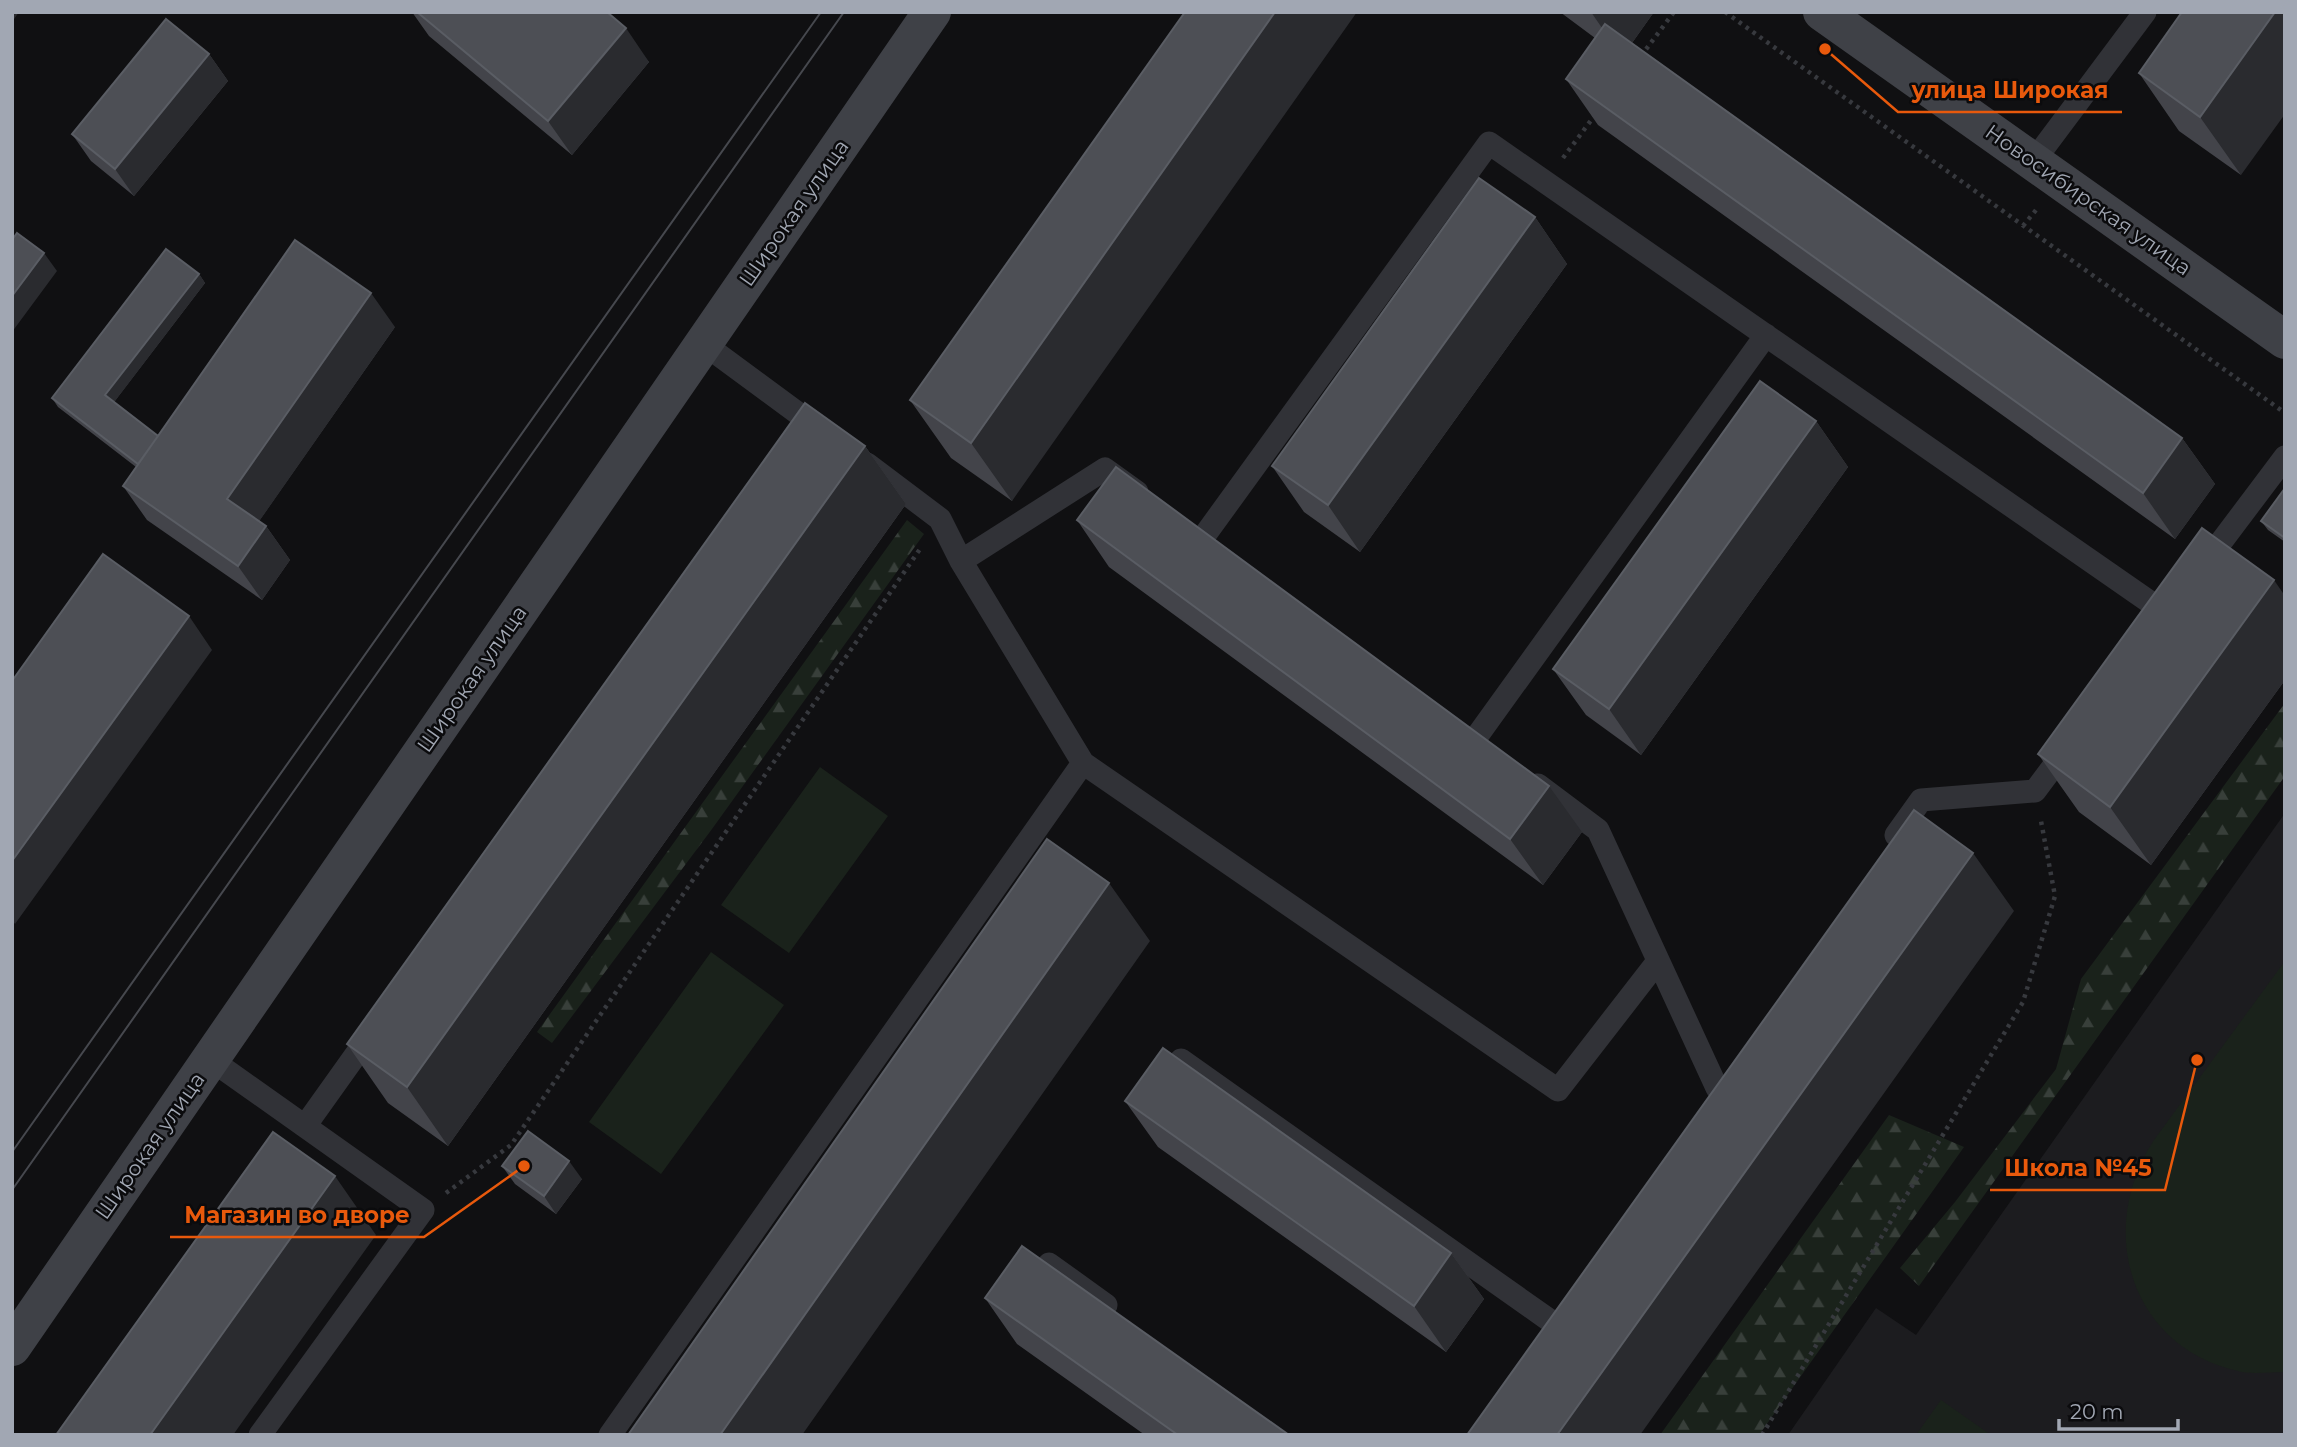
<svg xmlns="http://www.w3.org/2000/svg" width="2297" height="1447" font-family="Montserrat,sans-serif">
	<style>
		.built { fill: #1c1c1f }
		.green { fill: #1a221b }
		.forest { fill: url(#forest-firs) }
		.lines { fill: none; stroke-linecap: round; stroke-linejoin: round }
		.path { stroke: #37393e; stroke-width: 4.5; stroke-dasharray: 3.5 5; stroke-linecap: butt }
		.lane { stroke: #313237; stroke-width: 23 }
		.secondary { stroke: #3f4147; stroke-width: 38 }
		.tram { stroke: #46484e; stroke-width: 2 }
		.wall { fill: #43444a }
		.shaded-wall { fill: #2a2b2f }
		.building { fill: #4d4f55; stroke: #5a5d64; stroke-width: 2 }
		.labels { text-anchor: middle; stroke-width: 5; stroke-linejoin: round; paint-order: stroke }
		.street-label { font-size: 21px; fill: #a1a7b3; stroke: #0b0b0d }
		.leader { fill: none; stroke: #e8590c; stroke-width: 2.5 }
		.callout-dot { fill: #e8590c; stroke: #0b0b0d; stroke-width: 2.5 }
		.callout-label { font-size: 23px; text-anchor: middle; font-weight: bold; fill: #e8590c; stroke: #0b0b0d; stroke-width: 5; stroke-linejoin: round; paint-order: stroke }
	</style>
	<defs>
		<pattern id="forest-firs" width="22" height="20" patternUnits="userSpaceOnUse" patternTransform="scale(1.75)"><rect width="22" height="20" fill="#1a221b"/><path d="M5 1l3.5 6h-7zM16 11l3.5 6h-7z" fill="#383f3a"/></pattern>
	</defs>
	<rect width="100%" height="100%" fill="#101012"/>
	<path class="built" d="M2285 813V1435H1788L1876 1308 1916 1335Z"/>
	<path class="green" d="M820 767 888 816 789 953 721 905Z
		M711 952 784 1005 661 1174 589 1122Z
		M2285 961V1372C2271 1372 2255 1374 2242 1372 2130 1349 2095 1230 2154 1140Z
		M1941 1400 1991 1435H1916Z"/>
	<path class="forest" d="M907 520 924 534 712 829 552 1043 537 1032Z
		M2285 703V776L1919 1286 1900 1268 1955 1202 2056 1069 2081 979Z
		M1889 1115 1964 1147 1759 1435H1660Z"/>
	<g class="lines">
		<path class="path" d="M1725 12 2285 413
			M1641 56 1674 12
			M1563 158 1595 115
			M2023 226 2036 210
			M446 1193 511 1145 920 549
			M1762 1435 2023 1002 2055 896 2041 821"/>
		<path class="lane" d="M2033 162 2145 12
			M704 344 822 431
			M867 464 940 519 961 561 1083 763 1558 1090 1658 961
			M1202 539 1489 143 2167 614
			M961 561 1105 469 1137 492
			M2203 566 2285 457
			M1475 739 1766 335
			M1538 785 1598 830 1717 1088
			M1896 835 1921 800 2035 791 2067 748
			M210 1059 423 1210 260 1435
			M1181 1060 1552 1322
			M305 1126 372 1032
			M1049 1264 1106 1305
			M610 1435 1083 763"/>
		<path class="secondary" d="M1822 12 2285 340
			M12 1347 932 12"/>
		<path class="tram" d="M12 1152 821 12
			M12 1190 844 12"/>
	</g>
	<path class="wall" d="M412 12H607L649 62 572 155 429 36Z
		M1185 12 1012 501 951 458 910 400Z
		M1560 12H1654L1632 43 2182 438 2215 484 2175 539 1598 125 1566 79 1595 38Z
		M2182 12 2241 175 2179 131 2139 73Z
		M209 54 228 81 134 196 91 161 72 134Z
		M1535 217 1567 264 1360 552 1304 512 1272 466Z
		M199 274 205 283 114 402 158 436 395 327 259 521 266 526 290 560 262 600 147 520 123 486 136 467 58 407 52 398Z
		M1816 421 1848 467 1641 755 1586 715 1553 669Z
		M865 446 906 504 448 1146 388 1103 347 1044Z
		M2285 488V542L2268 530 2261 521Z
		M1077 520 1582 832 1543 885 1109 567Z
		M2285 596V680L2151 865 2079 812 2038 754Z
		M1125 1101 1451 1253 1484 1299 1446 1352 1158 1147Z
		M502 1166 582 1179 556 1214 515 1184Z
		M985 1298 1289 1435H1145L1017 1344Z"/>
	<path class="shaded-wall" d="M12 12H19L12 22Z
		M1275 12H1357L1012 501 971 443Z
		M1591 12H1654L1622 57Z
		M2275 12H2285V114L2241 175 2200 117Z
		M626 28 649 62 572 155 548 121Z
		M209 54 228 81 134 196 115 169Z
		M1535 217 1567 264 1360 552 1328 505Z
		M44 253 57 271 12 332V296Z
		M199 274 205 283 112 405 105 395Z
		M371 293 395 327 251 533 227 499Z
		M1816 421 1848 467 1641 755 1609 709Z
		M2182 438 2215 484 2175 539 2143 493Z
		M865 446 906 504 448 1146 407 1087Z
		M266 526 290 560 262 600 238 566Z
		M2274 580 2285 596V680L2151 865 2110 807Z
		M189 616 212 650 15 924 12 920V861Z
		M1549 786 1582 832 1543 885 1510 839Z
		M1973 853 2014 911 1640 1435H1557Z
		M1109 883 1150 941 802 1435H720Z
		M569 1161 582 1179 556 1214 544 1196Z
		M335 1176 376 1235 233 1435H150Z
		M1451 1253 1484 1299 1446 1352 1414 1306Z"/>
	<path class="building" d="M417 12H607L626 28 548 121Z
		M1185 12H1275L971 443 910 400Z
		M2182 12H2275L2200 117 2139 73Z
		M166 19 209 54 115 169 72 134Z
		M1605 24 2182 438 2143 493 1566 79Z
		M1479 178 1535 217 1328 505 1272 466Z
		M17 233 44 253 12 296V240Z
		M295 240 371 293 227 499 266 526 238 566 123 486Z
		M166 249 199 274 105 395 158 436 138 464 52 398Z
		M1760 381 1816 421 1609 709 1553 669Z
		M805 403 865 446 407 1087 347 1044Z
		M1116 467 1549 786 1510 839 1077 520Z
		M2285 488V538L2261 521Z
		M2202 528 2274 580 2110 807 2038 754Z
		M103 554 189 616 12 861V681Z
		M1914 810 1973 853 1557 1435H1467Z
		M1047 839 1109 883 720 1435H628Z
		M1163 1048 1451 1253 1414 1306 1125 1101Z
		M528 1131 569 1161 544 1196 502 1166Z
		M273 1132 335 1176 150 1435H56Z
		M1022 1246 1289 1435H1178L985 1298Z"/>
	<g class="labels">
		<g class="street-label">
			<text transform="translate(2088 200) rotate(35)" y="7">Новосибирская улица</text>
			<text transform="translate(794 213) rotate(-55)" y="7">Широкая улица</text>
			<text transform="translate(472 679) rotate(-55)" y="7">Широкая улица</text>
			<text transform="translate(150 1146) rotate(-55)" y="7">Широкая улица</text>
		</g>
	</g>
	<path class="leader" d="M1825 49L1898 112H2122M2197 1060L2165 1190H1990M524 1166L424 1237H170"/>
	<g class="callout-dot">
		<circle cx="1825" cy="49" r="7"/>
		<circle cx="2197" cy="1060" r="7"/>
		<circle cx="524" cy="1166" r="7"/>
	</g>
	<g class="callout-label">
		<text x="2010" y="98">улица Широкая</text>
		<text x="2078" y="1176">Школа №45</text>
		<text x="297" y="1223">Магазин во дворе</text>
	</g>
	<rect width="2297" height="1447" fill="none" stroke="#a1a7b3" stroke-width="28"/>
	<path d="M2059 1419v10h119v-10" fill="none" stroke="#a1a7b3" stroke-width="3.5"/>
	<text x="2070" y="1419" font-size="21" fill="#a1a7b3" stroke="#0b0b0d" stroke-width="5" paint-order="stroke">20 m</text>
</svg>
